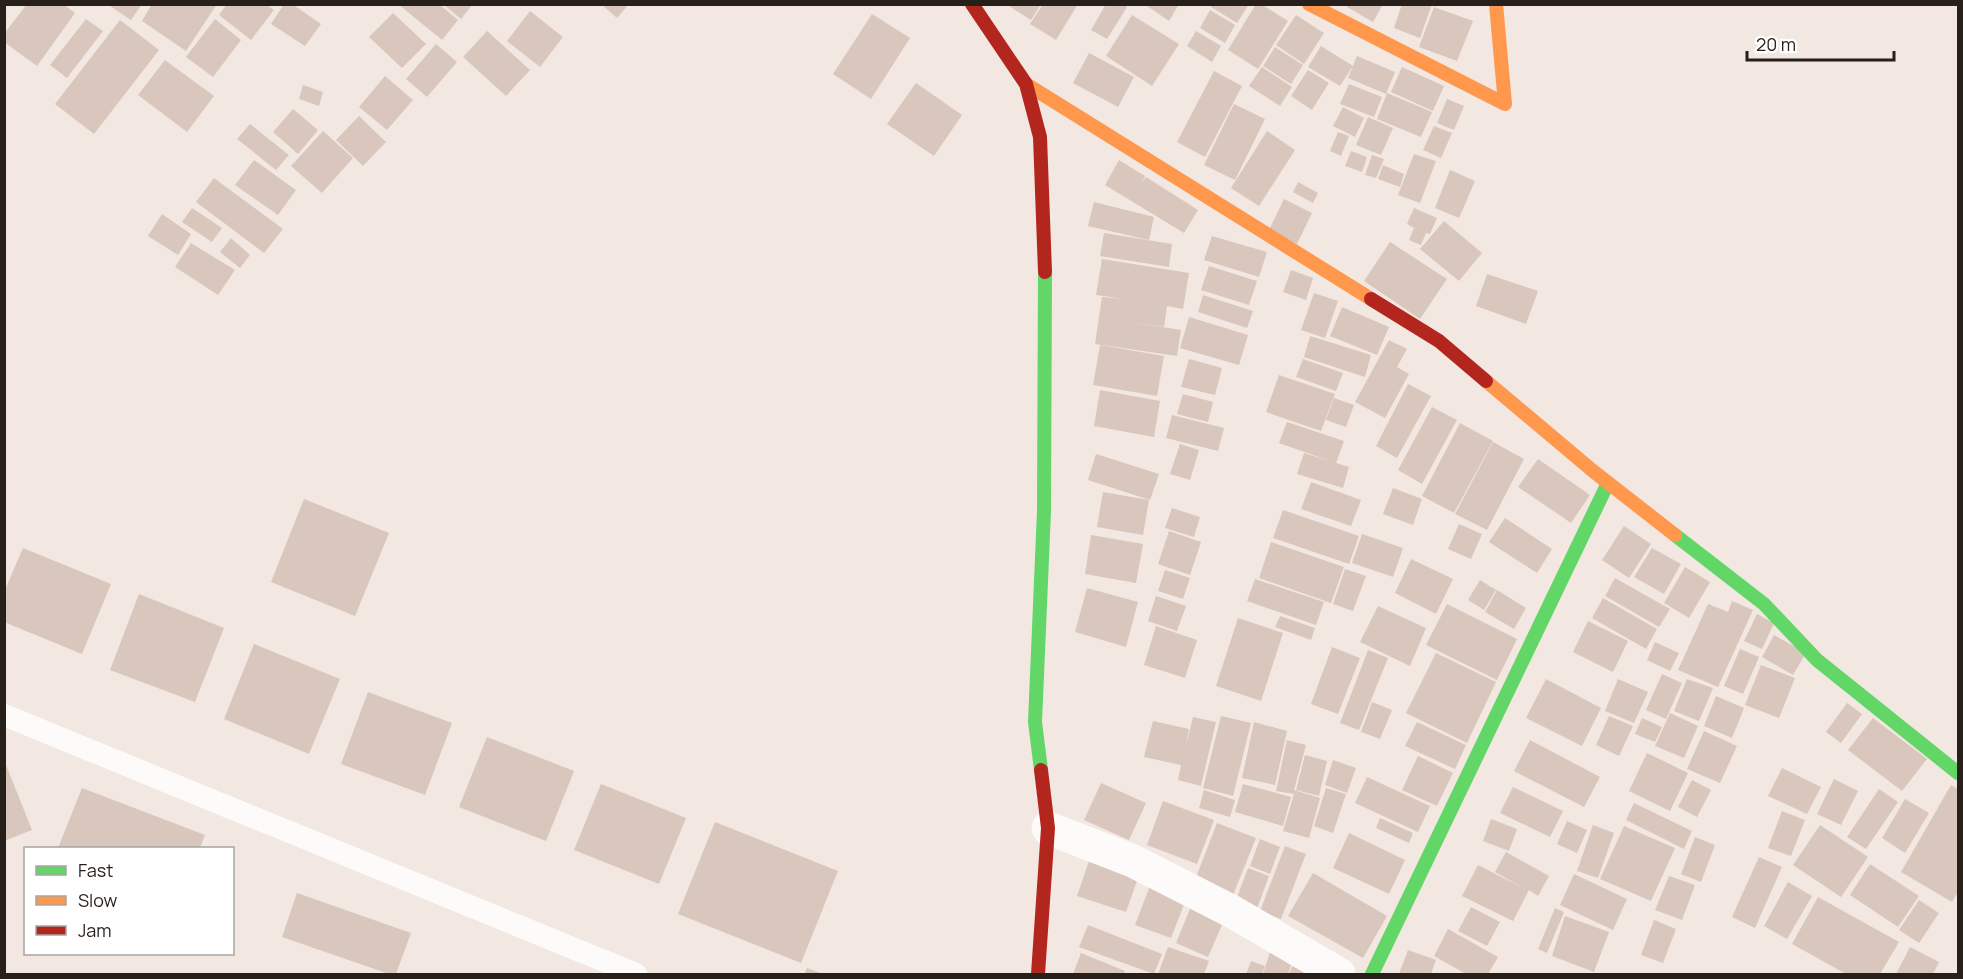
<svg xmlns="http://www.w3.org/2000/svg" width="1963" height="979" font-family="Manrope,sans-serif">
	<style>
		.building { fill: #d9c7be }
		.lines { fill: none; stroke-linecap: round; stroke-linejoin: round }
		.lane { stroke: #fdfbfa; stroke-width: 22 }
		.street { stroke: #fdfbfa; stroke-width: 33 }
		.fast { stroke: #63d668; stroke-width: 14 }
		.slow { stroke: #ff974d; stroke-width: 14 }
		.jam { stroke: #b3261e; stroke-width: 14 }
	</style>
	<rect width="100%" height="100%" fill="#f2e7e1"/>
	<path class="building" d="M27 4H63L75 13 37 66 4 42V34Z
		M107 4H142L131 20Z
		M152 4H217L186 51 142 21Z
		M227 4H266L274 10 251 40 219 15Z
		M284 4H292L321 24 305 46 271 24Z
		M398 4H439L458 20 442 40Z
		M443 4H473L461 19Z
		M601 4H629L617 18Z
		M1006 4H1041L1031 20Z
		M1043 4H1078L1056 40 1030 24Z
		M1106 4H1123L1127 7 1107 39 1091 30Z
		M1144 4H1179L1169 21Z
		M1213 4H1249L1237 23 1211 7Z
		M1256 4H1261L1288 21 1258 69 1228 50Z
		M1349 4H1383L1373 22 1347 7Z
		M1402 4H1432L1420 38 1394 28Z
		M1434 7 1473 21 1457 61 1419 47Z
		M1210 10 1235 25 1225 43 1200 28Z
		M530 11 563 37 540 67 507 41Z
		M393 13 426 44 402 68 369 37Z
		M872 14 910 38 871 99 833 74Z
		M1132 15 1179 44 1152 86 1106 56Z
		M1296 15 1324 33 1304 64 1276 45Z
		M86 19 103 31 67 78 50 65Z
		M215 19 241 40 213 77 186 57Z
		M120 20 159 50 94 134 55 104Z
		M487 31 530 70 506 96 463 57Z
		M1196 31 1221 46 1212 62 1187 46Z
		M436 44 457 62 427 97 406 79Z
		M1321 46 1353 66 1340 86 1308 67Z
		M1275 47 1303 65 1291 84 1263 66Z
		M1089 53 1134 77 1118 107 1073 83Z
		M1357 56 1395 72 1386 94 1348 78Z
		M165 60 214 96 187 132 138 95Z
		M1262 67 1292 87 1280 106 1249 86Z
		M1402 67 1444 86 1433 111 1391 92Z
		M1308 70 1329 83 1312 110 1291 96Z
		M1214 71 1242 86 1205 157 1177 142Z
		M385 76 413 100 387 130 359 107Z
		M916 83 962 115 934 156 887 124Z
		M1349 84 1382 97 1374 117 1340 104Z
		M303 85 323 92 319 106 299 99Z
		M1387 93 1432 112 1421 137 1377 119Z
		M1447 99 1464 106 1454 130 1437 123Z
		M1234 104 1265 119 1235 180 1204 165Z
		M1343 107 1364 118 1355 137 1333 126Z
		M293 109 318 130 298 154 273 132Z
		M359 116 386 142 363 166 336 140Z
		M1368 117 1393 128 1381 155 1356 145Z
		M250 124 289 155 276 170 237 139Z
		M1434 126 1452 133 1441 158 1423 150Z
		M323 131 353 158 322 193 291 166Z
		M1267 131 1295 150 1259 206 1231 188Z
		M1338 132 1349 136 1341 156 1330 151Z
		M1351 151 1367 157 1362 172 1345 166Z
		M1414 154 1436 161 1420 203 1398 195Z
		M1372 155 1384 159 1376 178 1365 175Z
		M254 160 296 190 278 215 235 185Z
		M1119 160 1145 176 1141 183 1146 177 1198 210 1184 233 1105 185Z
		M1383 165 1404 174 1400 187 1378 179Z
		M1450 170 1475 181 1459 218 1435 208Z
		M214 178 283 229 264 253 196 202Z
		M1298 182 1318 193 1313 203 1293 192Z
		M1284 199 1312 213 1297 244 1269 230Z
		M1094 202 1154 217 1149 240 1088 226Z
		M192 208 222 228 212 242 182 222Z
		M1414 208 1437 218 1430 234 1426 233 1421 245 1409 240 1414 228 1407 224Z
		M162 214 191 234 178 255 148 236Z
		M1444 221 1482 253 1459 281 1420 249Z
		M1104 233 1172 244 1169 267 1100 256Z
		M1212 236 1267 252 1259 277 1204 260Z
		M231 238 250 255 240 268 220 252Z
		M1390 242 1447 279 1420 319 1364 281Z
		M191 243 235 270 218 295 175 267Z
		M1102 259 1189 273 1183 309 1167 306 1164 327 1111 319 1181 330 1177 356 1095 344 1102 297 1124 299 1096 295Z
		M1209 266 1257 281 1249 305 1201 290Z
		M1291 270 1313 278 1306 300 1283 292Z
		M1487 274 1538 291 1526 324 1476 306Z
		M1314 293 1338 301 1325 338 1301 330Z
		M1203 295 1253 311 1247 328 1198 312Z
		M1342 307 1389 327 1377 355 1330 336Z
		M1189 317 1248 335 1239 365 1180 348Z
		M1310 336 1371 355 1365 377 1304 357Z
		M1389 340 1407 349 1397 367 1409 374 1385 418 1355 402Z
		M1100 345 1164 356 1157 396 1093 385Z
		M1189 359 1222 368 1215 395 1181 387Z
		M1303 359 1343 373 1336 391 1296 377Z
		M1279 375 1335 394 1321 431 1266 412Z
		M1408 384 1431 396 1397 458 1376 446Z
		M1100 390 1160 401 1154 437 1094 426Z
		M1183 394 1213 402 1208 422 1177 414Z
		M1334 398 1354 405 1346 427 1326 420Z
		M1432 407 1457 420 1422 484 1398 470Z
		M1172 415 1224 428 1218 451 1166 438Z
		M1287 422 1344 441 1336 463 1349 467 1343 488 1297 474 1304 453 1330 461 1279 443Z
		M1460 423 1493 441 1454 513 1422 496Z
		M1493 442 1524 459 1487 530 1455 514Z
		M1180 444 1199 450 1190 480 1170 474Z
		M1096 454 1159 474 1150 500 1088 480Z
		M1538 459 1590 495 1571 523 1518 487Z
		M1311 482 1361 500 1351 526 1301 509Z
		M1393 488 1422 499 1413 525 1383 514Z
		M1103 492 1149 500 1143 535 1097 527Z
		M304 499 389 533 355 616 271 582Z
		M1172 508 1200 517 1194 537 1165 528Z
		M1283 510 1359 536 1349 564 1273 538Z
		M1505 518 1552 549 1537 573 1489 542Z
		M1459 524 1482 534 1471 559 1448 549Z
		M1624 526 1651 544 1629 578 1602 560Z
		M1169 531 1201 542 1190 575 1158 564Z
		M1362 534 1403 548 1393 577 1352 563Z
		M1091 535 1143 544 1136 583 1085 574Z
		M1271 542 1344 567 1331 603 1259 578Z
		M23 548 111 584 82 654 4 622V592Z
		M1652 548 1681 564 1664 594 1634 577Z
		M1411 559 1453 579 1436 614 1395 593Z
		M1685 567 1710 582 1689 618 1664 603Z
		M1345 569 1366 576 1353 611 1333 604Z
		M1165 570 1190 578 1183 599 1158 591Z
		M1615 578 1670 609 1659 627 1605 596Z
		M1255 579 1324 602 1316 625 1247 601Z
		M1480 580 1496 590 1484 610 1468 600Z
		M1087 588 1138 602 1126 647 1075 632Z
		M1497 590 1526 608 1514 629 1485 612Z
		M139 594 224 628 195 702 110 670Z
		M1156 596 1186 606 1177 631 1148 621Z
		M1603 598 1657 629 1646 649 1592 618Z
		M1732 601 1753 610 1718 687 1678 670 1708 604 1728 612Z
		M1447 604 1517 639 1497 680 1426 645Z
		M1378 606 1426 628 1410 666 1360 642Z
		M1757 614 1774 623 1762 649 1744 641Z
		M1280 616 1315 628 1311 640 1275 627Z
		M1238 618 1283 633 1261 701 1216 686Z
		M1588 621 1628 641 1613 672 1573 652Z
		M1156 626 1197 640 1185 678 1144 665Z
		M1774 635 1806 653 1793 675 1762 657Z
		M1655 642 1679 653 1670 671 1647 660Z
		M254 644 340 679 309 754 224 719Z
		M1332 647 1360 658 1338 714 1311 704Z
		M1740 649 1759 657 1743 694 1724 686Z
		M1368 650 1388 658 1359 730 1340 723Z
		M1436 653 1496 682 1467 743 1406 713Z
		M1761 665 1795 678 1779 718 1745 705Z
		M1662 674 1682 683 1666 719 1646 710Z
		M1546 679 1601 708 1582 746 1526 718Z
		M1618 679 1648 692 1634 723 1605 711Z
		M1687 679 1713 688 1699 721 1674 711Z
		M368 692 452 723 425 795 341 764Z
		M1716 696 1744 708 1732 738 1704 726Z
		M1372 702 1392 710 1380 739 1361 732Z
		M1847 703 1862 714 1841 743 1826 732Z
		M1670 713 1698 726 1684 758 1655 746Z
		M1221 716 1251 723 1233 796 1203 788Z
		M1609 716 1633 726 1619 756 1596 745Z
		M1193 717 1216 722 1201 786 1178 780 1181 765 1144 757 1153 721 1189 729 1186 746Z
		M1642 718 1662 727 1655 742 1635 734Z
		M1873 718 1927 759 1902 791 1848 750Z
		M1254 722 1287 731 1275 785 1242 778Z
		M1417 722 1466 745 1455 769 1405 746Z
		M1704 731 1737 746 1720 783 1687 769Z
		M487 737 574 771 546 841 459 807Z
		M1287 740 1306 745 1294 790 1320 798 1309 838 1283 831 1294 794 1276 791Z
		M1530 740 1600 777 1584 807 1514 771Z
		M1647 753 1688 773 1670 811 1629 791Z
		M1305 755 1327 761 1319 796 1296 790Z
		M1418 756 1453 773 1437 806 1402 790Z
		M4 760 32 830 4 841Z
		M1333 760 1356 768 1347 793 1325 785Z
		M1782 768 1821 787 1807 814 1768 796Z
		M1367 777 1430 806 1418 832 1355 803Z
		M1834 779 1858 791 1841 825 1817 814Z
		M1692 780 1711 790 1697 817 1678 807Z
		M1101 783 1146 803 1129 840 1084 820Z
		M601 784 686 818 659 884 574 850Z
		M1243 784 1291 797 1283 826 1235 812Z
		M1951 785 1958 789V892L1952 902 1901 872Z
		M1513 787 1563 811 1550 837 1500 813Z
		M82 788 205 835 200 848H58Z
		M1326 788 1346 794 1333 833 1314 826Z
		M1879 789 1898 802 1866 849 1847 837Z
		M1204 790 1235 800 1230 817 1199 808Z
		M1905 799 1929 813 1905 853 1882 838Z
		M1163 801 1214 820 1197 864 1147 845Z
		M1634 803 1692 831 1684 849 1626 820Z
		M1782 811 1805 820 1791 856 1768 848Z
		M1380 818 1413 833 1409 843 1376 828Z
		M1491 819 1517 829 1509 851 1483 841Z
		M1567 821 1587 830 1577 853 1557 844Z
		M715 822 838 871 801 963 678 914Z
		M1217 823 1256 838 1231 900 1193 885Z
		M1593 825 1614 833 1598 878 1577 871Z
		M1820 825 1868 857 1841 897 1793 865Z
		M1624 826 1675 848 1651 901 1600 879Z
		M1349 833 1405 860 1389 894 1333 868Z
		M1695 837 1715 845 1701 882 1681 874Z
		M1260 839 1280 847 1270 874 1250 866Z
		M1285 846 1306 854 1281 919 1260 911Z
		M1506 852 1549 876 1538 896 1529 890 1513 921 1462 896 1478 865 1525 889 1495 872Z
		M1759 857 1782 867 1755 928 1732 917Z
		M1090 858 1139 875 1126 912 1077 896Z
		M1870 864 1919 896 1898 927 1850 895Z
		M1248 868 1269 876 1256 911 1235 903Z
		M1313 873 1387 916 1363 958 1288 916Z
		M1574 874 1627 899 1613 930 1560 905Z
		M1669 876 1695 885 1682 920 1655 910Z
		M1788 882 1812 896 1787 939 1764 926Z
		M1151 883 1187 897 1171 938 1135 925Z
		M297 893 411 933 396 974H389L282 937Z
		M1818 897 1899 942 1880 974H1846L1792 944Z
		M1919 900 1939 913 1919 943 1899 930Z
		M1192 904 1225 918 1208 957 1176 943Z
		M1471 907 1500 922 1487 946 1458 931Z
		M1555 908 1564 912 1547 953 1538 949Z
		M1565 916 1609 932 1594 972 1552 956Z
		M1654 920 1676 929 1663 963 1641 955Z
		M1088 925 1162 954 1154 974 1079 947Z
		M1448 929 1498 957 1488 974H1466L1434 956Z
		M1168 947 1209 961 1204 974H1158Z
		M1910 947 1939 962 1933 974H1896Z
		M1408 950 1436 960 1431 974H1399Z
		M1270 952 1293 960 1288 974H1263Z
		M1081 953 1125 971 1123 974H1073Z
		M1295 960 1319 974H1289Z
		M1251 961 1265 966 1262 974H1246Z
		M807 968 823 974H804Z"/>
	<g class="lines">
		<path class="lane" d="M4 715 636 974"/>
		<path class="street" d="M1048 828 1133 861 1233 912 1339 974"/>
		<path class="fast" d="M1675 535 1764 604 1817 660 1958 773
			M1041 770 1035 722 1044 511 1045 272
			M1372 974 1608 483"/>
		<path class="slow" d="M1309 4 1505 104 1496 4
			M1026 84 1371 299
			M1486 381 1593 471 1675 535"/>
		<path class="jam" d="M972 4 1026 84 1040 137 1045 272
			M1371 299 1439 341 1486 381
			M1038 974 1048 828 1041 770"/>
	</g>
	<rect width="1963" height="979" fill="none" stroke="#261f1a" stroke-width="12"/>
	<rect x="24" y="847" width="210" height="108" fill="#ffffff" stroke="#a8a5a3" stroke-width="1.5"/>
	<rect x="36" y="866" width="30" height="9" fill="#63d668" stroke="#a8a5a3" stroke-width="1.5"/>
	<text x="78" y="877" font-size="18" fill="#261f1a">Fast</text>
	<rect x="36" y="896" width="30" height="9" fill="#ff974d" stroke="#a8a5a3" stroke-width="1.5"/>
	<text x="78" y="907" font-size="18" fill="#261f1a">Slow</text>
	<rect x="36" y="926" width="30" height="9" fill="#b3261e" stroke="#a8a5a3" stroke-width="1.5"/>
	<text x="78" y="937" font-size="18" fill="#261f1a">Jam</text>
	<path d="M1747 51v9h147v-9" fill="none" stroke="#261f1a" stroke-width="3"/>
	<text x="1756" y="51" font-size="18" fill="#261f1a" stroke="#ffffff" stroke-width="4.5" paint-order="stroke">20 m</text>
</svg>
